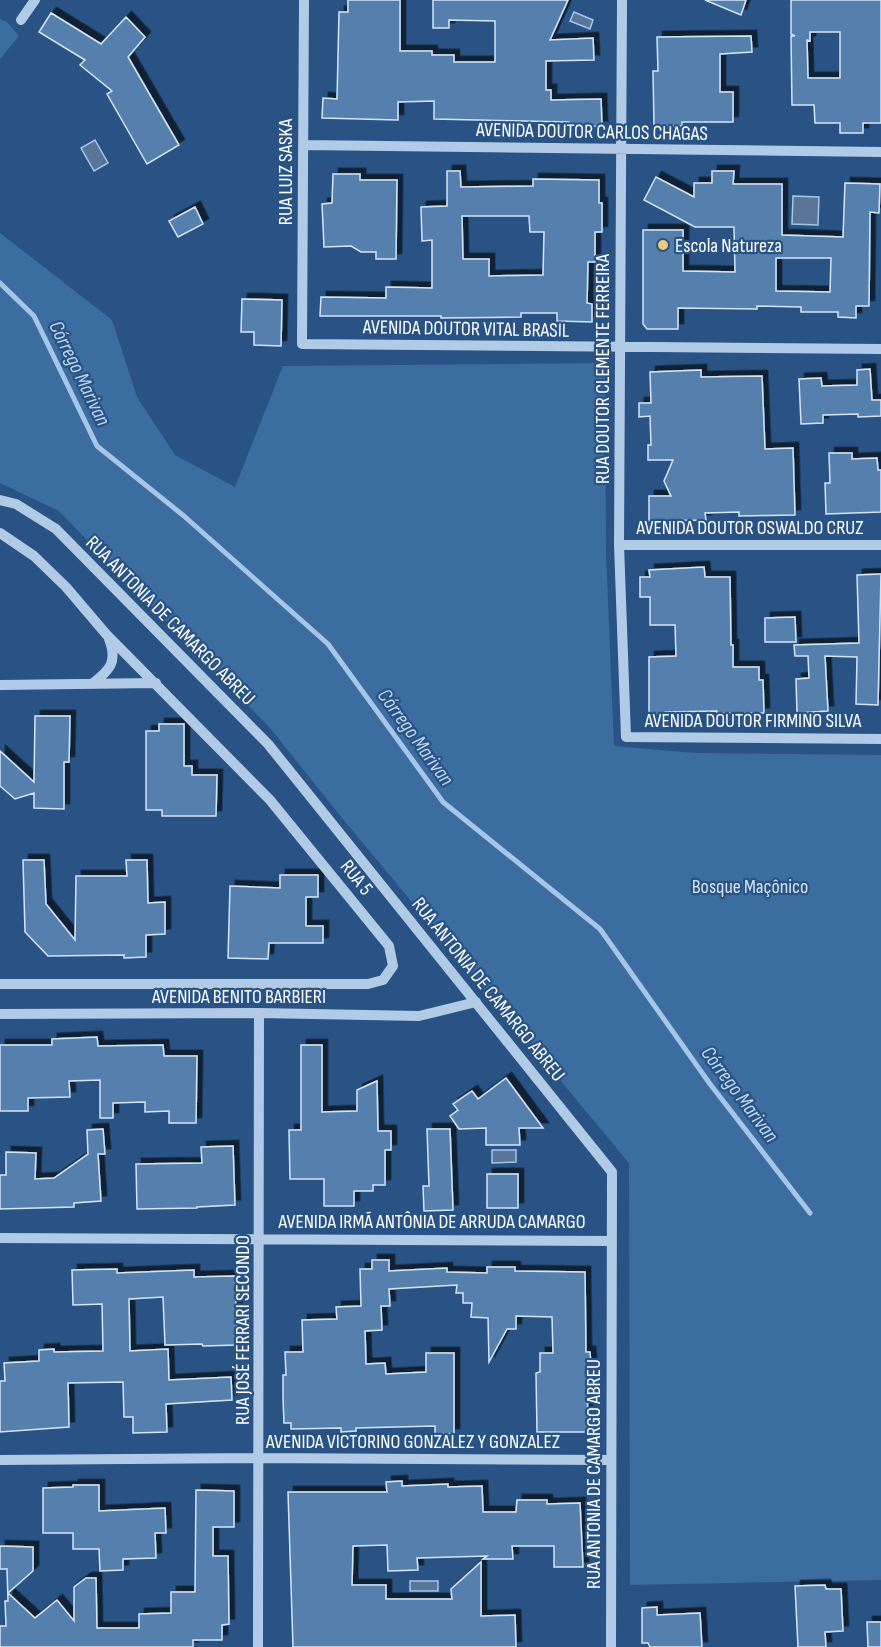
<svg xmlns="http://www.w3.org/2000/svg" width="881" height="1647" font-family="'Sofia Sans Condensed',sans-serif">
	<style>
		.green { fill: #3c6da0 }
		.water { fill: #597699; stroke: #a6c6e8; stroke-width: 1.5 }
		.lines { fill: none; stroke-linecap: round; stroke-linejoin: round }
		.stream { stroke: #a6c6e8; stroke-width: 5 }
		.building { fill: #547fad; stroke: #d5e5f6; stroke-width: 1.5; fill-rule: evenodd; filter: url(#shadow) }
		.minor { stroke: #b1cbe7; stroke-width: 10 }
		.poi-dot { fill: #efc977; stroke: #285384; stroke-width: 2 }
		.labels { text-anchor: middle; stroke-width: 4.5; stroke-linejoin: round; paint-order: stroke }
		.street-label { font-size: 20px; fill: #fff; stroke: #285384 }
		.poi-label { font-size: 20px; fill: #fff; stroke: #285384; text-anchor: start }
		.park-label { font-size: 20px; fill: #d5e5f6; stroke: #285384 }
		.water-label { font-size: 21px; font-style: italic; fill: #bdd5ef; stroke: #285384 }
	</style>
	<defs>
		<filter id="shadow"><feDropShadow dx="5.5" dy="-5.5" stdDeviation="0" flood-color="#0009"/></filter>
	</defs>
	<rect width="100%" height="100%" fill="#285384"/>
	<path class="green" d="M0 19 7 22 19 36 0 59Z
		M0 233 112 320 137 397 175 455 235 487 283 366 605 363 606 552 614 746 695 753 881 755V1580L630 1585 629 1163 342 818 270 728 59 511 0 483Z"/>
	<path class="water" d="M574 12 593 20 590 29 570 21Z
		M95 140 108 163 94 171 81 148Z
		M793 196 819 197 818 225 792 224Z
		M492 1150H516V1162L492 1163Z
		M410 1581H438V1591H410Z"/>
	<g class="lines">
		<path class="stream" d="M0 283 34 316 97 446 184 516 328 644 443 802 600 929 710 1084 810 1213"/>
	</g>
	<path class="building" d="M348 0H400V51H432V55H454V62H495V21L449 20V28H433V0H568L550 40 593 38 594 60 546 61V90H551V100L601 99 602 126 569 127V122L434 119V101L398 102V120L322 118 323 98 337 99 339 12H348Z
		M705 0H746L741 15Z
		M791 0H881V123H863V133H840V123H815L814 105H792L791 36H795L791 34ZM810 32H840V78H808L807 40 810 41Z
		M51 13 101 44 126 17 145 37 128 57 179 145 147 164 107 94 112 91 80 65 85 60 39 32Z
		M751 36 752 52 720 54V92H733V122H682V126H654L653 71H658L657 37Z
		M447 171H460L461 187 533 186V179L599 180V203H602V232H595V262H588L587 303 592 304V322L557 321V313H521V317L441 318V316H320L321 297 386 298V287L432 288V240L422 241 421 207 447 206ZM462 216H529L530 232H544L543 275 489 276V259H463Z
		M712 171H734L733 184H782V235L843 237 845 183 880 184 879 213 870 212 869 306H856V318L838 317V312H801V307L757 306V309L678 308V329H647L643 324V230H683V271L735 272 734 227H695L644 200 656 177 694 197V183H712ZM776 258H831L830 292 776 291Z
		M333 174H360V180H397L396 259H376V252H361L351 246 324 247 322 204 332 203Z
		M195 207 203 224 178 237 169 221Z
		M242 299 282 300 281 346 254 345V332H241Z
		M870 369 872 400H881V416L858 417V414L823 415V423L801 424 799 379 821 378 822 386 857 385V370Z
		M701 370V377L762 376 765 449 793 448 795 515 739 516V512L705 513 706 520 649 521V496H671L664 481 673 460H648V445H651L650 416 639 417V403H651L650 372Z
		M829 453H852V459L877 458 878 470H881V512L826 514 825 483H830Z
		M704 567 705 577H730L731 645H733V667H759V680H763L764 713H717V711L665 712V719L649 720V657L676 656 675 625H650V597H640V577H650L649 570Z
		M881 574 878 705 856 704 857 657 825 656 828 711 797 713 796 679 809 678 808 656H795L794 645 859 643 857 575Z
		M795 617 796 642H765V618Z
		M35 716H70L69 762H64V809L34 808V793L15 799 0 786V751L34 782Z
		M159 724H184V766H192V775H217L216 816H162V810H146V731H159Z
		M23 860H44L46 904 75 940 76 876H127L126 860H147L148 903 165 902V934L146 935V957L124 958V955L48 956 25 932Z
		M280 875H318V897H306V926H323V943H269L268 959 228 958 230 886 280 888Z
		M97 1037 98 1046 163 1045 164 1056H197L196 1123H169V1111L145 1112V1102L113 1103V1118H100V1080L69 1081 70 1097 28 1098V1111H0V1045H52V1039Z
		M301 1045H322V1112L357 1111V1090L377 1081 378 1131H391V1150H385V1185H373V1191H354V1206H324V1179H290L289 1130H301Z
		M506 1078 543 1128H519L520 1145H486V1128L459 1129 450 1116 458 1110 453 1104 472 1091 478 1099Z
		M103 1129 105 1154H98L101 1201 74 1203V1207L0 1209V1175H6V1152L36 1153 35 1179 54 1178 88 1154 87 1130Z
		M427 1129H450L453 1210 424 1211 423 1186H429Z
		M233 1146 235 1205 197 1207V1208L137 1209 136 1164 202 1163 201 1147Z
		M487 1174H518V1208H487Z
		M372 1260H389V1271L447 1268V1272L487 1273V1267H515V1271L585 1272 586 1352H590L591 1366H587L588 1432H537L536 1373 540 1372V1353H553L552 1317 516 1316V1329H507L489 1362 488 1318 471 1317 472 1303H463V1293H456L457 1285 389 1289 390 1306H381L382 1330 365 1331 366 1364 385 1363 386 1374 426 1372V1353H454V1434H435V1426L356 1428V1431L341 1432V1428L291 1429V1423H284L283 1398V1375H286L285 1352H303L302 1320 337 1319 336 1307 361 1306 360 1269H372Z
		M117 1269V1273L194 1270V1277L235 1276 237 1345 203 1346 202 1344 165 1345 163 1297 129 1299 130 1351 168 1349 169 1380 231 1377 232 1400 166 1404 167 1432 133 1433V1417H124L123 1382 68 1383 69 1427 0 1432V1381H5L4 1363 39 1361V1350L54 1349V1352L103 1351 102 1304 73 1305 72 1270Z
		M402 1481V1486L448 1484V1487L482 1486 483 1512H516L517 1500H547V1504L580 1503 583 1567H554V1546H512L513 1559H483L487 1556 417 1558 418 1570 388 1571 387 1545 353 1546 352 1585H386V1599H452L451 1589 481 1562V1616L515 1615 516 1647H293L288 1492H387L386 1482Z
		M73 1485H99V1511L165 1508 166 1533H155L156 1558 123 1559V1570L100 1571 99 1549H73V1533H43V1488L73 1487Z
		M196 1490 234 1491V1527H213V1556H228L229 1624 222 1625V1640H193V1647H0V1626H6L5 1601H8L7 1569H0V1546L33 1547V1571L8 1593 35 1618 57 1600 74 1621V1587L86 1578H96L97 1628H139V1614L171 1613V1592H195Z
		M825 1585 826 1589H841L843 1631 825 1632 826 1647H798L795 1586Z
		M657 1607V1615L700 1613 702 1647H650L648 1643H642V1608Z
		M867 1622H881V1647H868Z"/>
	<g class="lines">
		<path class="minor" d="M304 0 302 344 881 349
			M622 0 619 545 626 737 881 739
			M21 20 35 0
			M303 145 881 152
			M0 500 16 504 56 529 268 744 612 1172 611 1647
			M0 533 34 556 66 587 106 634 270 800 389 946 393 966 383 980 368 984H0
			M619 545H881
			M92 684C110 670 118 662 109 639
			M0 685 156 683
			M0 1014 259 1013 419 1016 476 1002
			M0 1238 612 1241
			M0 1460 260 1458 610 1460
			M258 1647 259 1013"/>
	</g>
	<circle class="poi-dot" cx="663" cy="245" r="6"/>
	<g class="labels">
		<g class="street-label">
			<text transform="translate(592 131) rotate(1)" y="7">AVENIDA DOUTOR CARLOS CHAGAS</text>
			<text transform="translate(285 172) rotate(-90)" y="7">RUA LUIZ SASKA</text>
			<text transform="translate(466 328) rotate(1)" y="7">AVENIDA DOUTOR VITAL BRASIL</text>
			<text transform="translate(602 369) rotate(-90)" y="7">RUA DOUTOR CLEMENTE FERREIRA</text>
			<text x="750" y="534">AVENIDA DOUTOR OSWALDO CRUZ</text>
			<text transform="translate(171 620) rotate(45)" y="7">RUA ANTONIA DE CAMARGO ABREU</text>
			<text x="753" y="727">AVENIDA DOUTOR FIRMINO SILVA</text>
			<text transform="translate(357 877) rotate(51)" y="7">RUA 5</text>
			<text transform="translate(489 989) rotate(51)" y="7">RUA ANTONIA DE CAMARGO ABREU</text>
			<text x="239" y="1003">AVENIDA BENITO BARBIERI</text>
			<text x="432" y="1228">AVENIDA IRMÃ ANTÔNIA DE ARRUDA CAMARGO</text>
			<text transform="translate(242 1330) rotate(-90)" y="7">RUA JOSÉ FERRARI SECONDO</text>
			<text x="413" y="1448">AVENIDA VICTORINO GONZALEZ Y GONZALEZ</text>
			<text transform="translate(593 1474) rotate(-90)" y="7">RUA ANTONIA DE CAMARGO ABREU</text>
		</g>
		<g class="poi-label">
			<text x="675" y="252">Escola Natureza</text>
		</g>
		<g class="park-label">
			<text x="750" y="893">Bosque Maçônico</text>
		</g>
		<g class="water-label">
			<text transform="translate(80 373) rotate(64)" y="7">Córrego Marivan</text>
			<text transform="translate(416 737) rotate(54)" y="7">Córrego Marivan</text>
			<text transform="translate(740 1094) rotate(53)" y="7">Córrego Marivan</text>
		</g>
	</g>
</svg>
